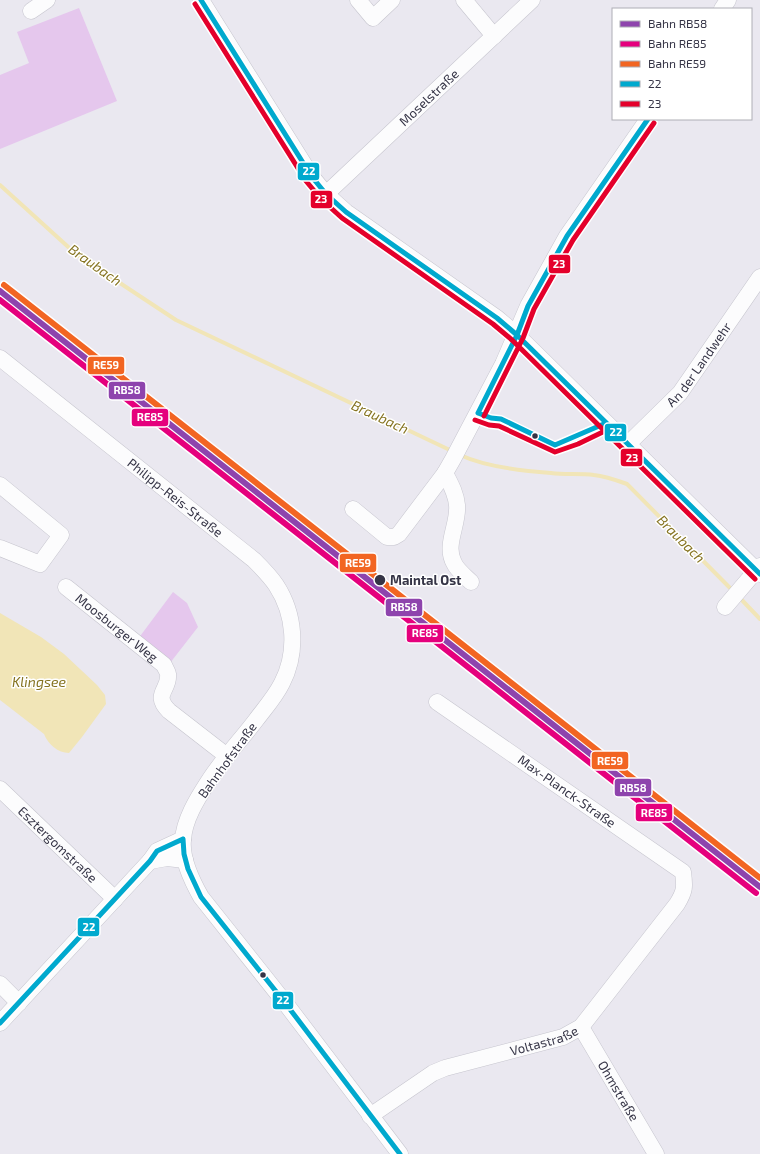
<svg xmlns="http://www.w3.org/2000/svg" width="760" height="1154" font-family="'Exo 2',sans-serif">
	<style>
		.green { fill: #e5c7ed }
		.water { fill: #f1e5b7 }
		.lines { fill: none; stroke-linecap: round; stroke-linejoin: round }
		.stream { stroke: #f1e5b7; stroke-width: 4 }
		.minor-casing { stroke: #c6c5ce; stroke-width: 17 }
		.minor { stroke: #fcfcfd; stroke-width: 16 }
		.bus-1-casing { stroke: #fff; stroke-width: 8 }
		.bus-2-casing { stroke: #fff; stroke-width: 8 }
		.bus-1 { stroke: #00a9ce; stroke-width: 5 }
		.bus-2 { stroke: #e4002b; stroke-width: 5 }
		.rail-1-casing { stroke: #fff; stroke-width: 9 }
		.rail-2-casing { stroke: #fff; stroke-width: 9 }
		.rail-3-casing { stroke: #fff; stroke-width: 9 }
		.rail-1 { stroke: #8e44ad; stroke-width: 6 }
		.rail-2 { stroke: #e5007d; stroke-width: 6 }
		.rail-3 { stroke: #f26522; stroke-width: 6 }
		.bus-dot { fill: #353446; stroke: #fff; stroke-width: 1.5 }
		.labels { text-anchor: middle; stroke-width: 3; stroke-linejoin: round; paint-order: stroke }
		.street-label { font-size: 13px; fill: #353446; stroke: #fff }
		.stop-label { font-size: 13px; font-weight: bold; fill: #353446; stroke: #fff; text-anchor: start }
		.water-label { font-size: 14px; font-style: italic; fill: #867421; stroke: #fff }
		.line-badge { stroke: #fff; stroke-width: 1.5 }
		.badge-label { font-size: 11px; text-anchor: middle; font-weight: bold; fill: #fff }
	</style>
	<rect width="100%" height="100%" fill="#eae8f0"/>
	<path class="green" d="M79 8 117 101 0 149V75L29 63 17 32Z
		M173 592 187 603 198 627 170 663 138 639Z"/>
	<path class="water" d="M0 613 41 637 64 654 97 685 105 695 106 704 82 737 69 753C58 753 48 744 44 734L0 700Z"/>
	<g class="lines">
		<path class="stream" d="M0 185 76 254 176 320 454 452
			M460 455C486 467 522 471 551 473 565 475 580 473 594 475 605 476 616 480 627 484L734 592
			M739 597 760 619"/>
		<g class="minor-casing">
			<g id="minor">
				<path d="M201 0 312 177 326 194 346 212 497 318 517 335 760 574"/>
				<path d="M358 0 373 18 392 0"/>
				<path d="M464 0 494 36"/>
				<path d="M722 9 728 0"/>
				<path d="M31 11 47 0"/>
				<path id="s1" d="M326 194 532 0"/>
				<path id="s2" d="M0 358 254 560C262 568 270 576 276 585 295 614 298 652 282 683 275 697 265 708 256 720 240 741 222 760 208 782 197 799 184 820 183 840 181 859 192 881 201 897L286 1004 400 1154"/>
				<path id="s3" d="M628 444 680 393 760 277"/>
				<path d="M445 473C450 483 456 493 457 505 459 524 444 545 454 563 457 570 465 576 471 582"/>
				<path d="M0 485 61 535 40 564 0 548"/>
				<path d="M353 509 387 537H394L399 534 445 473 453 459 503 364 528 306 567 236 648 119"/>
				<path id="s4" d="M66 587 164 665C165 668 168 672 168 674 170 690 152 694 169 711L227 756"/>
				<path d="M725 607 760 566"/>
				<path id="s5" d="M0 789 115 899"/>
				<path d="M150 861 167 858 185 860"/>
				<path d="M0 984 19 1003"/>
				<path d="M0 1023 150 861 157 851 183 839"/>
				<path id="s6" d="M581 1027 656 1154"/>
				<path id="s7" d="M370 1116 433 1073 445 1068 563 1037 581 1027 677 904C685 891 685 887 683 872L437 702"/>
			</g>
		</g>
		<use href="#minor" class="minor"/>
		<g class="bus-1-casing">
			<path id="bus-1" d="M201 0 312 177 326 194 346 212 497 318 517 335 760 574
				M478 413 517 335 528 306 567 236 648 119
				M478 413 491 418 501 419 555 445 606 423
				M183 839 184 854 188 869 201 897 286 1004 400 1154
				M0 1023 150 861 157 851 183 839"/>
		</g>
		<g class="bus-2-casing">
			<path id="bus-2" d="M195 4 306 181 321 199 342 218 493 324 512 340 755 579
				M484 416 523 338 534 309 573 240 654 123
				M475 420 489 425 499 426 555 452 578 444 609 429"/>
		</g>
		<use href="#bus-1" class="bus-1"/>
		<use href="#bus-2" class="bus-2"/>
		<g class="rail-1-casing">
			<path id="rail-1" d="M0 291 760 887"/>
		</g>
		<g class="rail-2-casing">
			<path id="rail-2" d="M0 300 756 893"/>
		</g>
		<g class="rail-3-casing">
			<path id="rail-3" d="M4 285 760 878"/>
		</g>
		<use href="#rail-1" class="rail-1"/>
		<use href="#rail-2" class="rail-2"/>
		<use href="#rail-3" class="rail-3"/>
	</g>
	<g class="bus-dot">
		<circle cx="535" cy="436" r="3.5"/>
		<circle cx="380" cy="580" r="6"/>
		<circle cx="263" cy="975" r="3.5"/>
	</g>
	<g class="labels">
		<g class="street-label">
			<text dy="5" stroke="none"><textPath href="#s1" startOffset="141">Moselstraße</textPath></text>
			<text dy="5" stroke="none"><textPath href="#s3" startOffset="107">An der Landwehr</textPath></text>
			<text dy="5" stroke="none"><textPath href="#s2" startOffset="224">Philipp-Reis-Straße</textPath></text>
			<text dy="5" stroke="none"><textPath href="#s4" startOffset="65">Moosburger Weg</textPath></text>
			<text transform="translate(227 760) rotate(-54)" y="5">Bahnhofstraße</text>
			<text transform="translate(567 791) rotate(35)" y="5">Max-Planck-Straße</text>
			<text dy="5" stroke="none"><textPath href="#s5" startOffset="80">Esztergomstraße</textPath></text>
			<text dy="5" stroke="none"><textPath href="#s7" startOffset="192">Voltastraße</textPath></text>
			<text dy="5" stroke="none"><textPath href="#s6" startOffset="74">Ohmstraße</textPath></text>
		</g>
		<g class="stop-label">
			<text x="390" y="585">Maintal Ost</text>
		</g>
		<g class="water-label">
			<text transform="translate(95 265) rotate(35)" y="5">Braubach</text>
			<text transform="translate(380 417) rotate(25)" y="5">Braubach</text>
			<text transform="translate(681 539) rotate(45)" y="5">Braubach</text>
			<text x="39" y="687">Klingsee</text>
		</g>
	</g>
	<g class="line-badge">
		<rect x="297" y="162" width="23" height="19" rx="4" fill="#00a9ce"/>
		<rect x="310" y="190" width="23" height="19" rx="4" fill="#e4002b"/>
		<rect x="548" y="254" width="23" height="20" rx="4" fill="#e4002b"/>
		<rect x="87" y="356" width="38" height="19" rx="4" fill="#f26522"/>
		<rect x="108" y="381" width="38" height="19" rx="4" fill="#8e44ad"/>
		<rect x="131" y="408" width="38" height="19" rx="4" fill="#e5007d"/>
		<rect x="604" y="423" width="23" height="19" rx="4" fill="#00a9ce"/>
		<rect x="620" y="448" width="23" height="19" rx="4" fill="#e4002b"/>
		<rect x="339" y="553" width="38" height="20" rx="4" fill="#f26522"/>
		<rect x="385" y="598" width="38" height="19" rx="4" fill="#8e44ad"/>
		<rect x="406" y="624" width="38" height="19" rx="4" fill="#e5007d"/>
		<rect x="591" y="751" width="38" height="19" rx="4" fill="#f26522"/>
		<rect x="614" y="778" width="38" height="19" rx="4" fill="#8e44ad"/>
		<rect x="635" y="803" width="38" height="19" rx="4" fill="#e5007d"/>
		<rect x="77" y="917" width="23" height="20" rx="4" fill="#00a9ce"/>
		<rect x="272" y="991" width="22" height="19" rx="4" fill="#00a9ce"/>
	</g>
	<g class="badge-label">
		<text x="309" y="175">22</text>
		<text x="321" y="203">23</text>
		<text x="559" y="268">23</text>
		<text x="106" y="369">RE59</text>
		<text x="127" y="394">RB58</text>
		<text x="150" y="421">RE85</text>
		<text x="616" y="436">22</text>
		<text x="632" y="462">23</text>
		<text x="358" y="567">RE59</text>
		<text x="404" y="611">RB58</text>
		<text x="425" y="637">RE85</text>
		<text x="610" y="765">RE59</text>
		<text x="633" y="792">RB58</text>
		<text x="654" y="817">RE85</text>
		<text x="89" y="931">22</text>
		<text x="283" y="1004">22</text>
	</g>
	<rect x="612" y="8" width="140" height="112" fill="#ffffff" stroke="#aeaeb5"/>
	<rect x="620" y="21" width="20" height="6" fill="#8e44ad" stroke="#aeaeb5"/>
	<text x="648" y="28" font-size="12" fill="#353446">Bahn RB58</text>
	<rect x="620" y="41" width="20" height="6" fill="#e5007d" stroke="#aeaeb5"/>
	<text x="648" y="48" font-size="12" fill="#353446">Bahn RE85</text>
	<rect x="620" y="61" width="20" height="6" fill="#f26522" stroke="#aeaeb5"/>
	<text x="648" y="68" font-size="12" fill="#353446">Bahn RE59</text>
	<rect x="620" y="81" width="20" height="6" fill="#00a9ce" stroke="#aeaeb5"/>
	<text x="648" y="88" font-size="12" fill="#353446">22</text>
	<rect x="620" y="101" width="20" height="6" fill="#e4002b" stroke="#aeaeb5"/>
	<text x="648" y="108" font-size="12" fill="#353446">23</text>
</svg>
